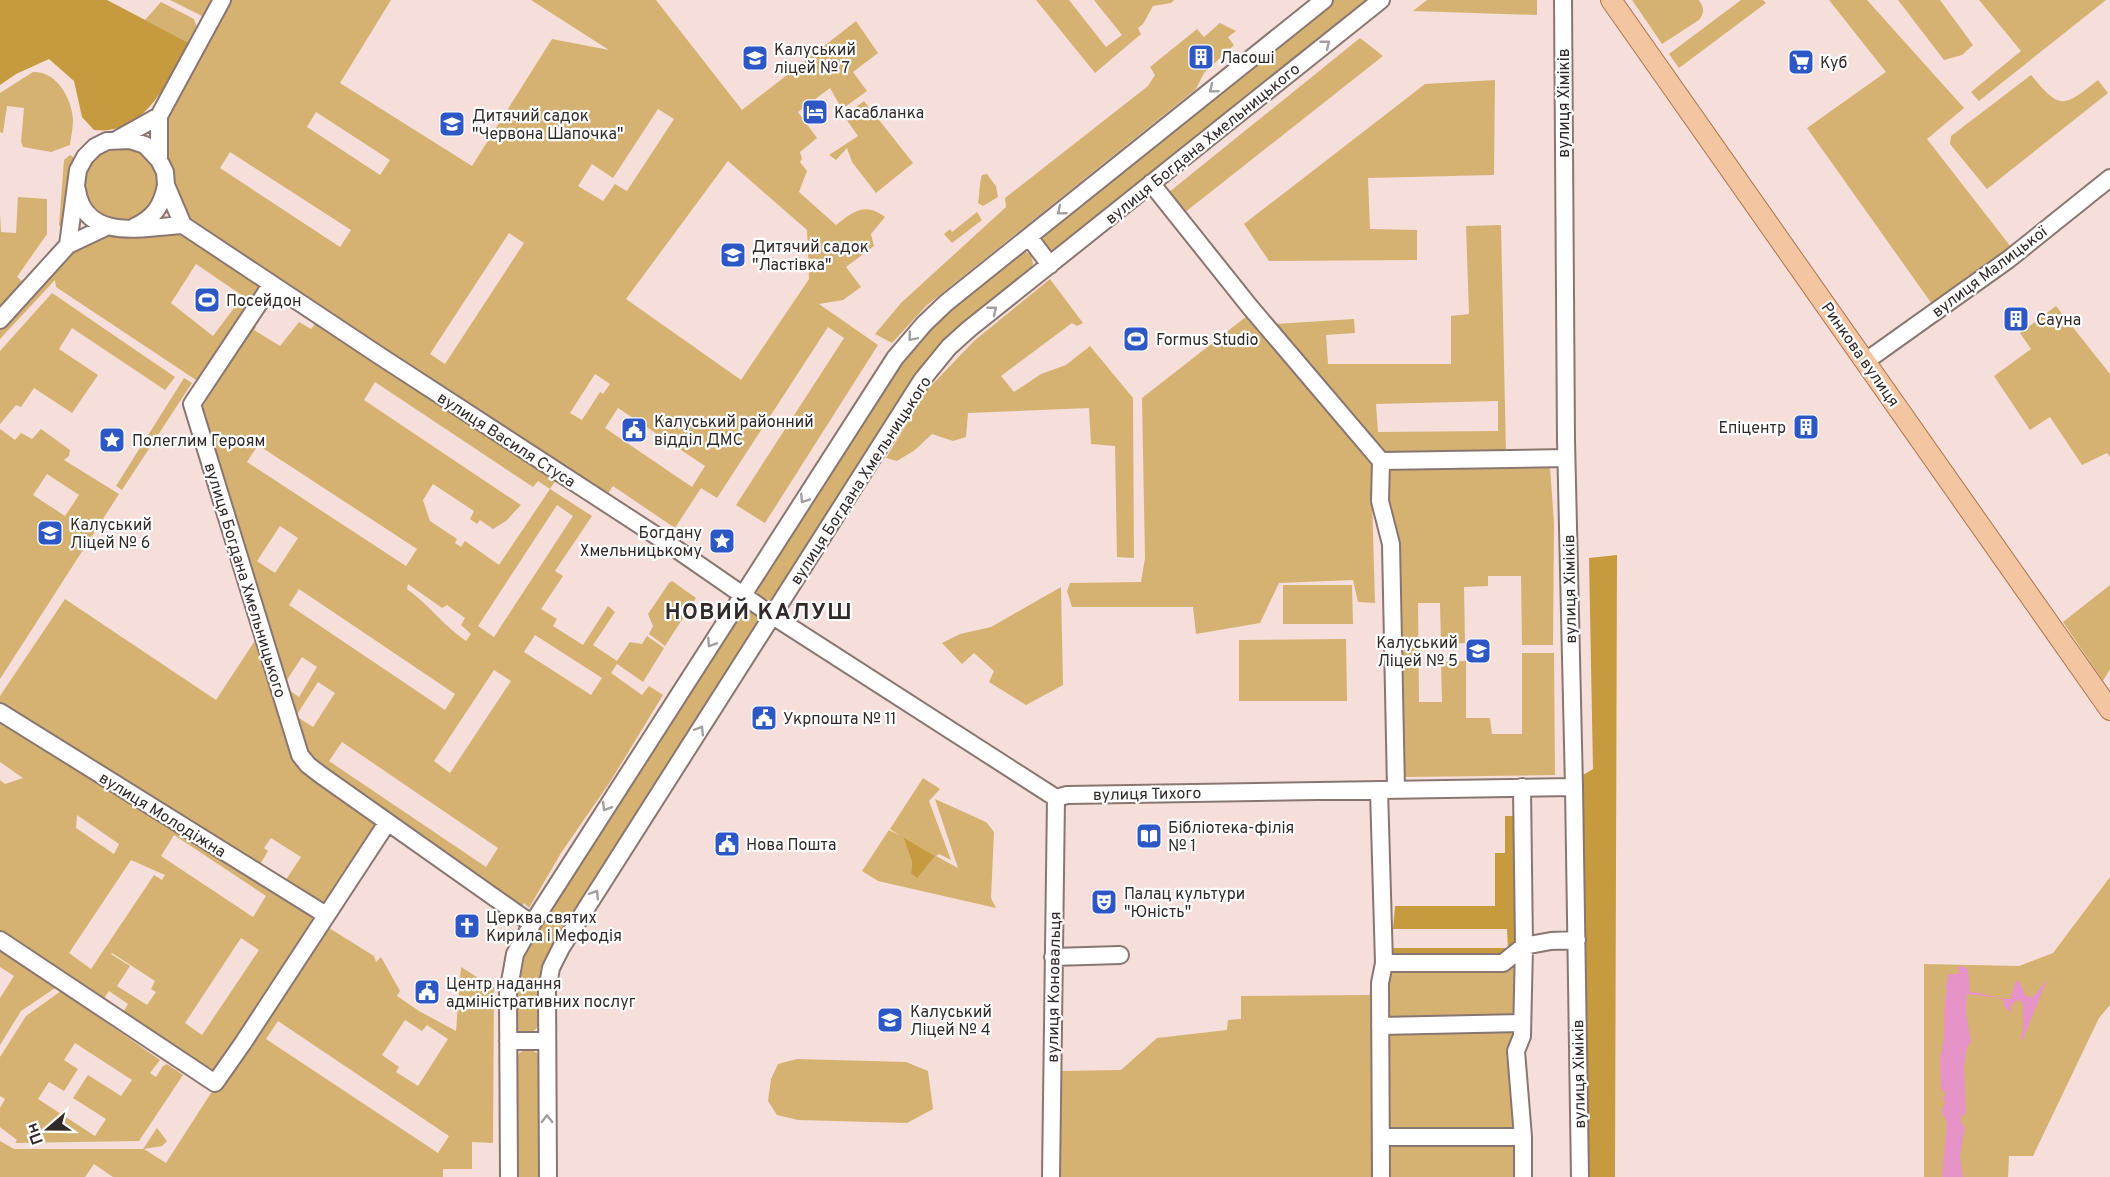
<svg xmlns="http://www.w3.org/2000/svg" width="2110" height="1177" font-family="Overpass,sans-serif">
	<style>
		.green { fill: #d5b271; fill-rule: evenodd }
		.forest { fill: #c69a3e }
		.water { fill: #e693c8 }
		.lines { fill: none; stroke-linecap: round; stroke-linejoin: round }
		.minor-casing { stroke: #8a7671; stroke-width: 20 }
		.major-casing { stroke: #aa754e; stroke-width: 22 }
		.minor { stroke: #fff; stroke-width: 16 }
		.major { stroke: #f3c5a1; stroke-width: 20 }
		.oneway { stroke: #a39f9e }
		.labels { text-anchor: middle; stroke-width: 4.5; stroke-linejoin: round; paint-order: stroke }
		.poi-label { font-size: 16px; fill: #322a28; stroke: #fff; text-anchor: start }
		.street-label { font-size: 16px; fill: #322a28; stroke: #fff }
		.district-label { font-size: 22px; font-weight: bold; letter-spacing: 1.5px; fill: #322a28; stroke: #fff }
	</style>
	<rect width="100%" height="100%" fill="#f6dfda"/>
	<path class="green" d="M170 0H391L340 83 472 166 552 39 609 50 531 0H656L742 110 856 21 878 53 853 72 867 91 842 109 830 88 798 112 817 138 800 152 802 159 800 162 807 171 799 192 836 225C854 211 865 202 885 217L871 234 874 246 846 267 861 287 843 300 819 304 878 345 765 523 736 505 844 338 828 327 717 498 701 488 675 528 613 486 603 501 560 474 550 489 592 516 555 571 563 576 541 609 557 619 553 626 583 645 608 606 615 612 593 645 617 661 630 642 642 644 647 636 664 648 643 682 617 664 611 673 642 695 649 686 663 695 610 782 561 853 529 908 524 903 517 915 382 818 342 873 350 879 321 923 374 956 376 962 381 957 400 991 397 996 419 1011 456 1031 461 967 494 988 493 1143 472 1142V1169H443V1177H113L94 1164 85 1177H0V1141L14 1149H143L157 1128 167 1141 162 1146 144 1149 166 1163 245 1040 215 1083 119 1019 128 1004 109 991 99 1006 61 984 21 1011 0 1045V998L14 976 0 967V780L5 784 23 778 0 762V696L65 599 216 700 256 639 262 634 192 404 199 382 56 287 55 280 0 339V213L1 232 16 233 18 197 47 199V234L17 277 29 287 68 245 106 227 183 225 166 185 159 116 210 20ZM658 109 674 119 627 191 615 184 603 201 578 186 592 164 613 178ZM316 112 390 160 380 175 307 127ZM230 152 351 230 340 247 220 168ZM728 161 807 230 809 279 741 380 626 299ZM509 233 524 243 445 364 430 354ZM196 264 243 296 213 336 171 303ZM271 284 316 323 311 329 299 322 280 346 254 330 256 327 248 321ZM595 374 610 384 603 394 600 392 582 420 570 413ZM375 382 533 487 538 481 550 489 499 565 465 541 461 547 455 543 457 539 430 521 423 500 433 484 474 511 470 519 477 524 480 520 493 529 506 521 521 505 364 400ZM618 408 705 466 692 487 605 428ZM258 445 417 549 406 566 247 462ZM557 505 573 516 494 637 478 626ZM280 526 298 538 275 573 257 561ZM408 584 442 608 447 605 465 618 461 625 471 634 466 641C444 626 428 604 407 589ZM299 589 455 694 445 710 289 605ZM535 635 602 678 591 695 524 652ZM302 657 317 667 299 697 283 686ZM494 670 511 681 450 773 434 761ZM318 682 335 693 313 727 296 716ZM342 742 498 848 486 867 329 761ZM77 815 119 844 114 854 76 828ZM174 835 266 896 253 917 161 856ZM271 838 301 857 281 887 256 871 268 851 264 848ZM131 860 165 875 162 880 154 875 91 969 69 953ZM241 938 259 950 202 1035 185 1023ZM112 953 155 981 151 989 156 992 147 1005 117 986 130 966 111 954ZM405 1020 422 1031 427 1025 448 1039 418 1086 396 1072 399 1067 382 1055ZM278 1021 449 1136 438 1153 266 1039Z
		M1036 0H1069L1106 47 1122 35 1094 0H1174L1171 3 1153 6 1143 24 1138 28 1141 34 1095 73Z
		M1334 0H1370L1059 246 1052 250 1044 248 1040 242 1042 234 1046 230Z
		M1427 0H1537V15L1413 11Z
		M1632 0H1699C1704 8 1705 12 1699 20L1662 44Z
		M1741 0H1763L1766 3 1679 68 1669 54Z
		M1829 0H1867L1964 108 1927 139 2011 247 1932 304 1807 128 1886 72Z
		M1898 0H1940L1973 45 1962 55 1944 60Z
		M1979 0H2106L1979 101 1971 92 2021 51Z
		M161 2 194 19 197 28 189 43 145 20Z
		M1220 23 1236 31 1228 37 1234 45 1204 73 1196 89 926 306 892 343 875 334 901 303 1006 207 1005 198 1148 86 1155 75 1150 67 1197 29 1204 37Z
		M1360 38 1383 56 1179 217 1163 197Z
		M33 72C57 71 72 99 73 120 73 128 71 137 70 145L51 152 23 147 21 142 24 108 7 106 3 133 0 132V93Z
		M2031 75C2060 110 2063 108 2098 80L2108 93 1987 189 1950 144 1951 136Z
		M1495 80 1494 175 1368 178 1370 229 1417 230V260L1269 261 1244 224 1425 84Z
		M864 101 913 163 876 193 852 162 847 148 836 160 829 155 858 136 844 116Z
		M122 146C127 147 135 147 140 150 151 156 160 172 160 185 160 188 157 194 156 198 148 221 119 229 100 214 97 212 91 209 89 206 72 176 91 150 122 146Z
		M70 155 76 159 66 223 61 228 59 225 64 160Z
		M987 174 996 186 998 197 983 206 978 203C980 194 979 182 982 175Z
		M977 212 982 220 952 243 944 234 950 229 952 232Z
		M1501 225 1506 453 1385 454 1275 324 1354 319 1355 333 1326 335 1328 364H1451V316L1469 314 1466 226ZM1498 401V431L1378 432 1376 404Z
		M1023 251C1030 253 1032 256 1033 264L1029 271 964 324 773 600C765 601 759 596 755 590L899 364 936 320Z
		M1050 279 1083 323 1077 326 1072 323 1001 376 1014 392 1041 374 1066 365 1090 346 1133 398 1134 558 1117 557 1115 446 1091 444 1089 408 968 413 966 437 953 441 932 434 915 450 897 461 886 458 927 390 974 341Z
		M52 293 175 377 165 390 72 328 59 349 98 375 72 413 34 388 21 407 16 405 0 424V351Z
		M2056 306 2110 374V457L2107 453 2082 465 2050 417 2030 430 1994 376 2031 349 2020 333Z
		M1247 316 1371 464 1375 603 1358 602 1353 580 1279 583 1260 623 1196 634 1193 607H1072L1067 591 1070 583 1141 582 1145 558 1142 398Z
		M184 378 192 383 122 490 116 486Z
		M0 429 15 440 21 433 32 439 41 429 70 450 69 456 64 460 119 494 0 679ZM47 474 79 495 65 516 33 495Z
		M1385 464 1550 467 1554 523 1553 645H1522L1521 576H1488V586L1464 587 1465 643 1441 644 1440 603H1418L1419 702H1442L1441 662 1466 661V718H1490L1492 734H1522V653H1554L1555 775 1404 777V734Z
		M672 581 696 598 665 646 649 634 653 626 648 614 669 583Z
		M1283 585H1352L1353 624H1283Z
		M2110 585V669L2103 681 2063 622Z
		M1061 587 1063 685 1026 705 989 682 994 671 974 653 962 664 942 643 960 634 991 627Z
		M743 609H749L757 614 760 624 545 965 541 1022C536 1032 531 1033 520 1032L515 1025 517 980 519 964 526 950 739 612Z
		M1346 639 1347 701H1239V640Z
		M923 778 940 789 929 801 951 860 939 854 936 856 958 868 935 799 986 822 994 832 991 898 996 908 878 881 862 871 889 830 899 835 890 829ZM903 837 935 856 911 873 912 862Z
		M2110 877V1005L2099 1018 2033 1156H2009L2008 1177H1924V964L2019 966 2053 953Z
		M1524 946 1526 1177H1059L1061 1071 1121 1070 1157 1038 1227 1030 1228 1020 1241 1019V996L1369 995 1384 963H1503Z
		M61 991 160 1060 150 1073 156 1077 163 1066 167 1064 183 1075 139 1141 15 1143 17 1140 0 1127V1108L5 1099 0 1096V1057L26 1016ZM75 1043 132 1080 121 1096 88 1075 73 1098 106 1119 95 1136 38 1099 49 1082 64 1091 78 1069 64 1060Z
		M525 1050H531L537 1053 540 1060 541 1177H517V1059L519 1053Z
		M797 1059 906 1062 928 1071 933 1109 907 1123 798 1120 777 1115 768 1101 771 1079 778 1064Z"/>
	<path class="forest" d="M0 0H107L189 43C168 80 146 136 94 130L82 117 74 81 49 59 16 74 0 85Z
		M1617 555 1615 1177H1584L1578 778 1593 769 1589 558Z
		M1505 816H1522L1524 946 1503 963H1384L1383 949 1394 948H1508L1507 929H1393L1395 906H1495V853H1505Z
		M903 837 935 856 917 878 911 873 912 862Z"/>
	<path class="water" d="M1959 965 1968 969 1970 989 1968 991 2006 999H2010L2016 981H2019L2026 996 2033 997 2047 980 2023 1039 2020 1040C2024 1031 2024 1011 2022 1002L2017 1000 2011 1006V1013L2004 1006V1001L1999 998 1967 994 1966 1013 1971 1041 1967 1048 1964 1066 1966 1113 1961 1116V1122L1965 1128 1960 1156 1963 1177H1942L1947 1124 1945 1117 1943 1116 1942 1109 1945 1103 1943 1097 1946 1095 1945 1092 1941 1089 1940 1059 1944 1039 1945 998 1947 991 1945 986 1947 983 1948 974H1958Z"/>
	<g class="lines">
		<g class="minor-casing">
			<path id="minor" d="M1563 0 1566 440 1574 787 1580 1177
				M118 139 159 116
				M159 160V116L222 0
				M1151 183 1250 307 1381 461 1380 501 1391 544 1396 789
				M77 190C85 243 146 227 183 225
				M134 227C154 218 162 206 166 185
				M1029 237 1050 265
				M68 245 78 170 85 157 95 147 107 141 130 140 145 145 159 160 165 172 166 185 183 225 380 356 666 542 773 616 1056 798 1067 795 1574 787
				M271 285 192 404 300 755 308 765 321 775 532 924
				M0 320 68 245 106 227
				M1866 361 2009 259 2110 178
				M1381 461 1566 458
				M0 712 326 915
				M1522 787 1524 946 1522 1036 1516 1051 1523 1137V1177
				M1379 790 1384 963 1380 983 1381 1177
				M0 940 215 1083 243 1043 387 823
				M1053 957 1120 955
				M1384 963H1503L1524 946 1551 941 1577 940
				M1380 1026 1522 1023
				M508 1041H547
				M1381 1137H1523
				M509 1177 508 993 515 954 532 924 895 358 924 324 946 303 1324 0
				M548 1177 547 990 551 968 561 948 922 380 949 347 969 329 1381 0
				M1051 1177 1056 798"/>
		</g>
		<g class="major-casing">
			<path id="major" d="M1611 0 2110 710"/>
		</g>
		<use href="#minor" class="minor"/>
		<use href="#major" class="major"/>
	</g>
	<defs><path id="oneway-chevron" d="M-2-3.5L2.5 0L-2 3.5" fill="none" stroke-width="1.6" stroke-linecap="round" stroke-linejoin="round" transform="scale(1.5)"/></defs>
	<g class="oneway">
		<use href="#oneway-chevron" transform="translate(1326 44) rotate(-39)"/>
		<use href="#oneway-chevron" transform="translate(1213 89) rotate(141)"/>
		<use href="#oneway-chevron" transform="translate(1061 211) rotate(141)"/>
		<use href="#oneway-chevron" transform="translate(993 310) rotate(-39)"/>
		<use href="#oneway-chevron" transform="translate(912 337) rotate(130)"/>
		<use href="#oneway-chevron" transform="translate(804 499) rotate(123)"/>
		<use href="#oneway-chevron" transform="translate(711 643) rotate(123)"/>
		<use href="#oneway-chevron" transform="translate(700 730) rotate(-58)"/>
		<use href="#oneway-chevron" transform="translate(606 807) rotate(122)"/>
		<use href="#oneway-chevron" transform="translate(595 894) rotate(-58)"/>
		<use href="#oneway-chevron" transform="translate(547 1119) rotate(-90)"/>
	</g>
	<defs>
		<g id="building-square" transform="scale(1.35)"><rect x="-9" y="-9" width="18" height="18" rx="4" fill="#2e57c6" stroke="#fff"/><path d="M-4-6H4V6H1V3H-1V6H-4ZM-2.5-4.3h1.7v1.8h-1.7ZM.8-4.3h1.7v1.8H.8ZM-2.5-1h1.7V.8h-1.7ZM.8-1h1.7V.8H.8Z" fill="#fff"/></g>
		<g id="school-square" transform="scale(1.35)"><rect x="-9" y="-9" width="18" height="18" rx="4" fill="#2e57c6" stroke="#fff"/><path d="M0-5L7-2L0 1L-7-2ZM-4 1L0 2.5L4 1V4Q0 6-4 4Z" fill="#fff"/></g>
		<g id="supermarket-square" transform="scale(1.35)"><rect x="-9" y="-9" width="18" height="18" rx="4" fill="#2e57c6" stroke="#fff"/><path d="M-6-5.5h2.5l.6 2H6L4.5 2H-2.5L-4.4-4H-6ZM-1.5 3.2a1.3 1.3 0 1 0 .1 0ZM3 3.2a1.3 1.3 0 1 0 .1 0Z" fill="#fff"/></g>
		<g id="hotel-square" transform="scale(1.35)"><rect x="-9" y="-9" width="18" height="18" rx="4" fill="#2e57c6" stroke="#fff"/><path d="M-6-4.5h1.5V1H6V5H4.5V3h-9V5H-6ZM-4 0a1.8 1.8 0 1 1 3.6 0ZM.5 0V-2.5h3Q6-2.5 6 0Z" fill="#fff"/></g>
		<g id="stadium-square" transform="scale(1.35)"><rect x="-9" y="-9" width="18" height="18" rx="4" fill="#2e57c6" stroke="#fff"/><path d="M0-5a6.5 5 0 1 0 0 10a6.5 5 0 1 0 0-10ZM-3.5-1.8h7v3.6h-7Z" fill="#fff"/></g>
		<g id="civic-square" transform="scale(1.35)"><rect x="-9" y="-9" width="18" height="18" rx="4" fill="#2e57c6" stroke="#fff"/><path d="M-.6-6.5H3V-4.5H.6V-3L4-1V1h2V6H-6V1h2V-1L-.6-3ZM-1.2 2.5V6h2.4V2.5Z" fill="#fff"/></g>
		<g id="sight-square" transform="scale(1.35)"><rect x="-9" y="-9" width="18" height="18" rx="4" fill="#2e57c6" stroke="#fff"/><path d="M0-6L1.8-2.2L6-1.7L2.9 1.2L3.7 5.4L0 3.3L-3.7 5.4L-2.9 1.2L-6-1.7L-1.8-2.2Z" fill="#fff"/></g>
		<g id="library-square" transform="scale(1.35)"><rect x="-9" y="-9" width="18" height="18" rx="4" fill="#2e57c6" stroke="#fff"/><path d="M-6-4Q-3-5.5-.7-3.5V5Q-3 3-6 4ZM6-4Q3-5.5 .7-3.5V5Q3 3 6 4Z" fill="#fff"/></g>
		<g id="theatre-square" transform="scale(1.35)"><rect x="-9" y="-9" width="18" height="18" rx="4" fill="#2e57c6" stroke="#fff"/><path d="M-5-5.5Q0-4 5-5.5V0Q5 5 0 6Q-5 5-5 0ZM-3.3-2.5H-1v1.5H-3.3ZM1-2.5H3.3v1.5H1ZM-2.8 1Q0 5.5 2.8 1Z" fill="#fff"/></g>
		<g id="church-square" transform="scale(1.35)"><rect x="-9" y="-9" width="18" height="18" rx="4" fill="#2e57c6" stroke="#fff"/><path d="M-1.2-6h2.4v3.5h3.3v2.4h-3.3V6h-2.4V-.1h-3.3v-2.4h3.3Z" fill="#fff"/></g>
	</defs>
	<g fill-rule="evenodd">
		<use href="#building-square" x="1201" y="57"/>
		<use href="#school-square" x="755" y="58"/>
		<use href="#supermarket-square" x="1801" y="62"/>
		<use href="#hotel-square" x="815" y="112"/>
		<use href="#school-square" x="452" y="124"/>
		<use href="#school-square" x="733" y="255"/>
		<use href="#stadium-square" x="207" y="300"/>
		<use href="#building-square" x="2016" y="319"/>
		<use href="#stadium-square" x="1136" y="339"/>
		<use href="#building-square" x="1806" y="427"/>
		<use href="#civic-square" x="634" y="430"/>
		<use href="#sight-square" x="112" y="440"/>
		<use href="#school-square" x="50" y="533"/>
		<use href="#sight-square" x="722" y="541"/>
		<use href="#school-square" x="1478" y="651"/>
		<use href="#civic-square" x="764" y="718"/>
		<use href="#library-square" x="1149" y="836"/>
		<use href="#civic-square" x="727" y="844"/>
		<use href="#theatre-square" x="1104" y="902"/>
		<use href="#church-square" x="467" y="926"/>
		<use href="#civic-square" x="427" y="992"/>
		<use href="#school-square" x="890" y="1020"/>
	</g>
	<g class="labels">
		<g class="poi-label">
			<text x="774" y="55">Калуський<tspan x="774" dy="18">ліцей № 7</tspan></text>
			<text x="1220" y="63">Ласоші</text>
			<text x="1820" y="68">Куб</text>
			<text x="834" y="118">Касабланка</text>
			<text x="472" y="121">Дитячий садок<tspan x="472" dy="18">"Червона Шапочка"</tspan></text>
			<text x="752" y="252">Дитячий садок<tspan x="752" dy="18">"Ластівка"</tspan></text>
			<text x="226" y="306">Посейдон</text>
			<text x="2036" y="325">Сауна</text>
			<text x="1156" y="345">Formus Studio</text>
			<text x="654" y="427">Калуський районний<tspan x="654" dy="18">відділ ДМС</tspan></text>
			<text x="1786" y="433" text-anchor="end">Епіцентр</text>
			<text x="132" y="446">Полеглим Героям</text>
			<text x="70" y="530">Калуський<tspan x="70" dy="18">Ліцей № 6</tspan></text>
			<text x="702" y="538" text-anchor="end">Богдану<tspan x="702" dy="18">Хмельницькому</tspan></text>
			<text x="1458" y="648" text-anchor="end">Калуський<tspan x="1458" dy="18">Ліцей № 5</tspan></text>
			<text x="783" y="724">Укрпошта № 11</text>
			<text x="1168" y="833">Бібліотека-філія<tspan x="1168" dy="18">№ 1</tspan></text>
			<text x="746" y="850">Нова Пошта</text>
			<text x="1124" y="899">Палац культури<tspan x="1124" dy="18">"Юність"</tspan></text>
			<text x="486" y="923">Церква святих<tspan x="486" dy="18">Кирила і Мефодія</tspan></text>
			<text x="446" y="989">Центр надання<tspan x="446" dy="18">адміністративних послуг</tspan></text>
			<text x="910" y="1017">Калуський<tspan x="910" dy="18">Ліцей № 4</tspan></text>
		</g>
		<g class="street-label">
			<text transform="translate(1563 103) rotate(-90)" y="6">вулиця Хіміків</text>
			<text transform="translate(1202 143) rotate(-39)" y="6">вулиця Богдана Хмельницького</text>
			<text transform="translate(1989 271) rotate(-37)" y="6">вулиця Малицької</text>
			<text transform="translate(1861 354) rotate(55)" y="6">Ринкова вулиця</text>
			<text transform="translate(507 439) rotate(33)" y="6">вулиця Василя Стуса</text>
			<text transform="translate(860 480) rotate(-57)" y="6">вулиця Богдана Хмельницького</text>
			<text transform="translate(246 580) rotate(73)" y="6">вулиця Богдана Хмельницького</text>
			<text transform="translate(1569 589) rotate(-91)" y="6">вулиця Хіміків</text>
			<text transform="translate(1147 793) rotate(-1)" y="6">вулиця Тихого</text>
			<text transform="translate(163 814) rotate(32)" y="6">вулиця Молодіжна</text>
			<text transform="translate(1053 987) rotate(-89)" y="6">вулиця Коновальця</text>
			<text transform="translate(1578 1074) rotate(-91)" y="6">вулиця Хіміків</text>
		</g>
		<g class="district-label">
			<text x="759" y="619">НОВИЙ КАЛУШ</text>
		</g>
	</g>
	<g transform="translate(48 1129) rotate(250)" stroke="#ffffff" stroke-width="4.5" paint-order="stroke">
	<path d="M0-4.5L10 22L0 15L-10 22Z" fill="#322a28"/>
	<text y="-9" font-size="16" font-weight="bold" text-anchor="middle" fill="#322a28">Пн</text>
	</g>
</svg>
